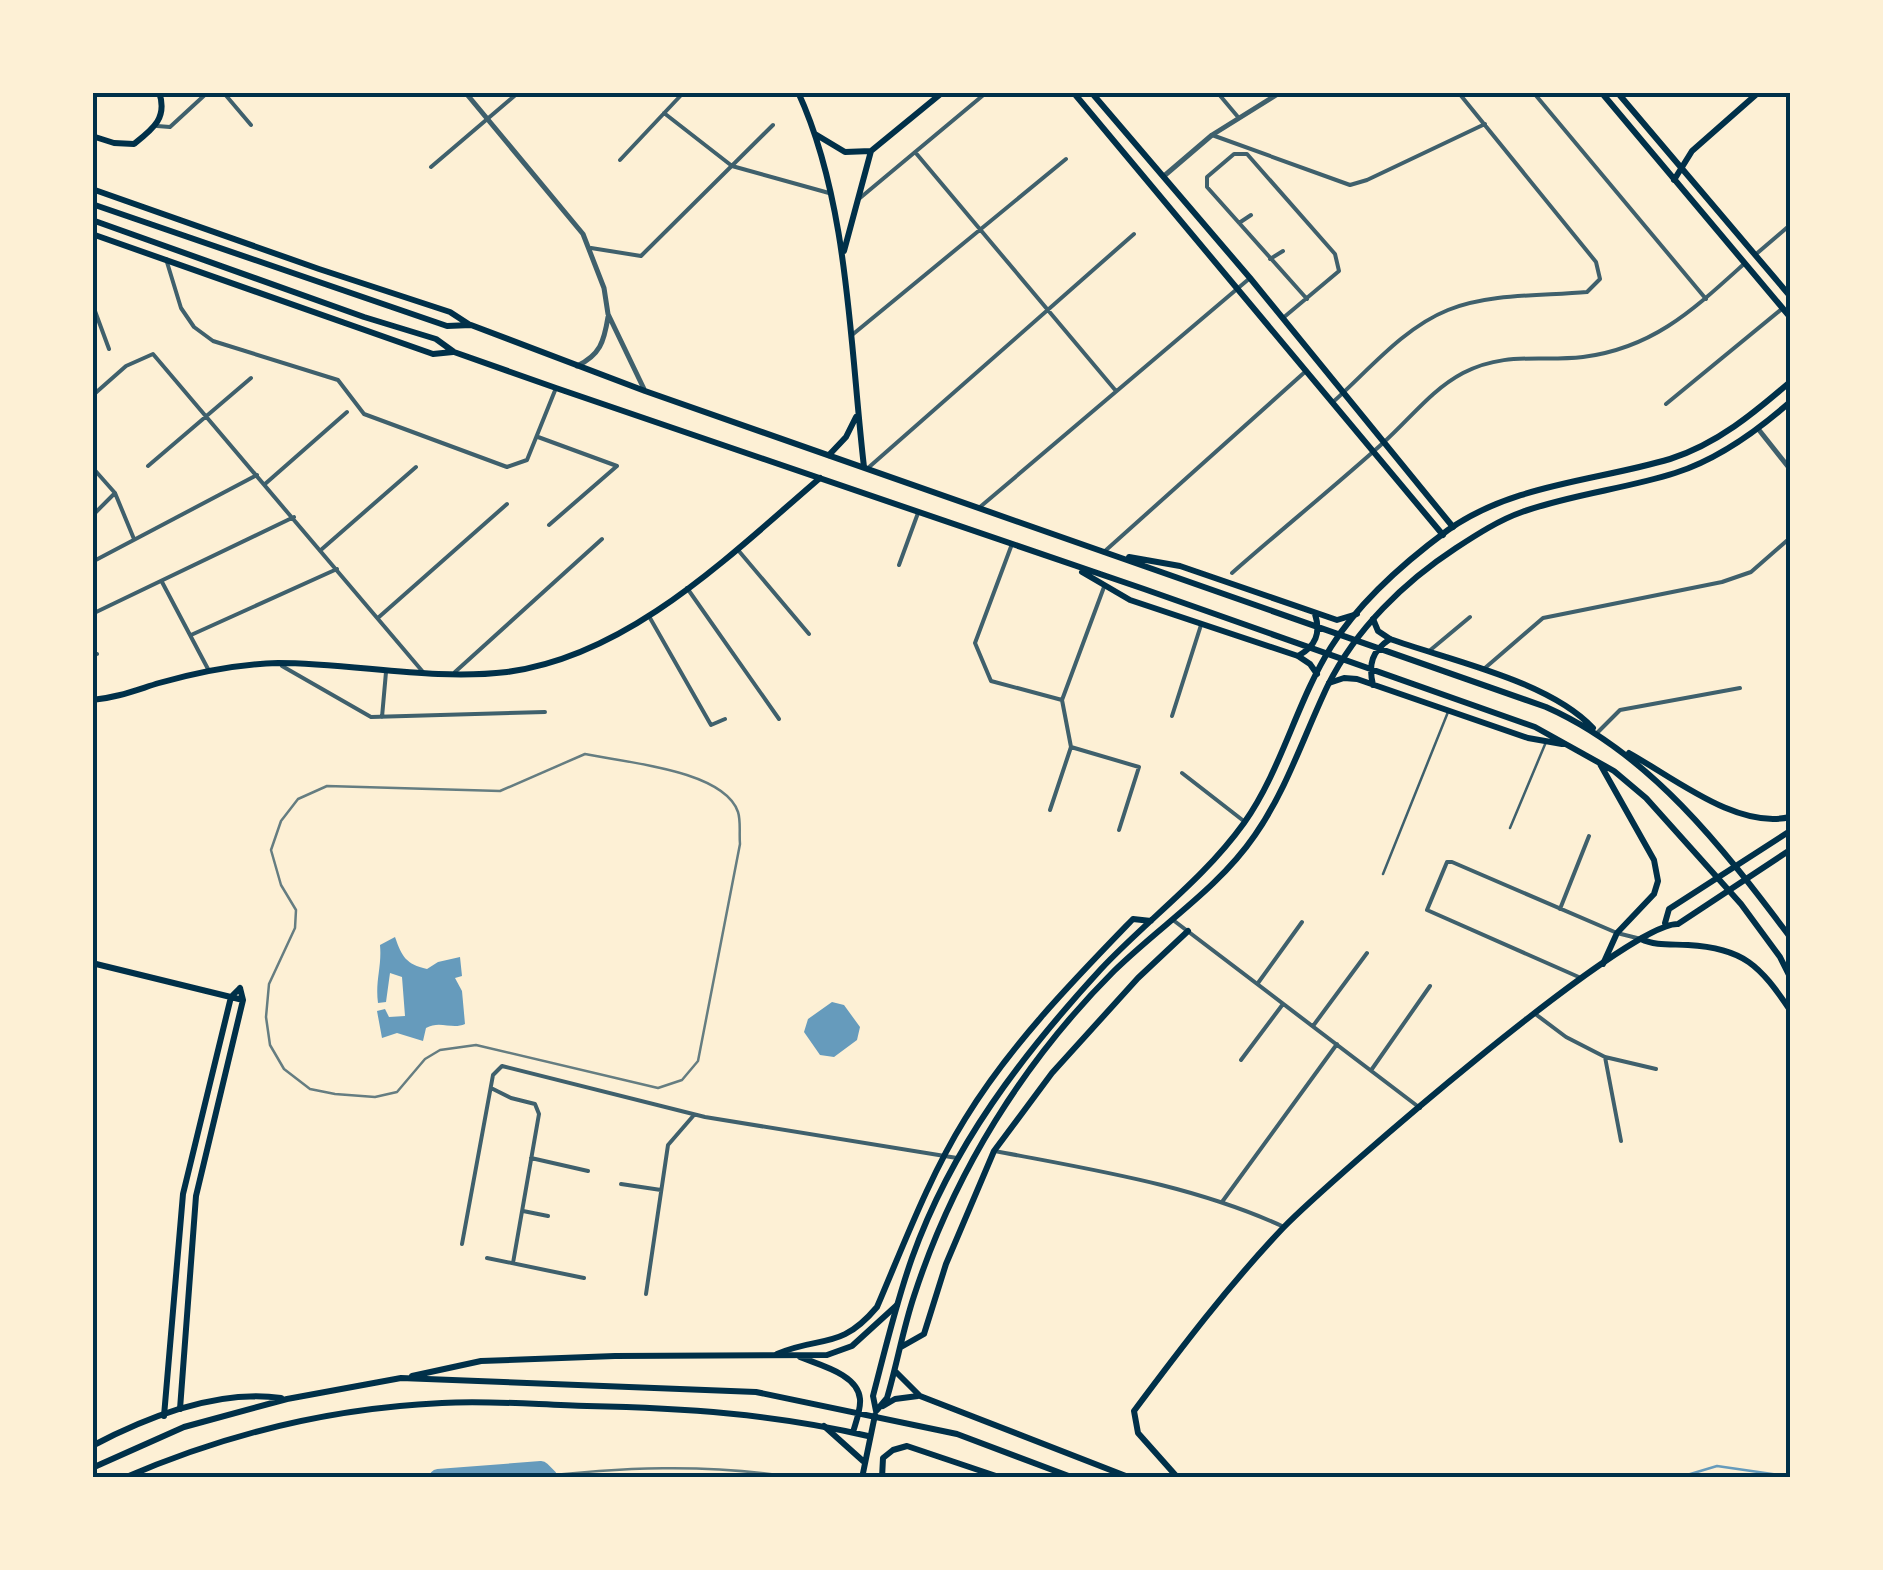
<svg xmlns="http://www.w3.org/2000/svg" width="1883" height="1570" font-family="'Fira Sans',sans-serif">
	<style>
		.water { fill: #669bbc }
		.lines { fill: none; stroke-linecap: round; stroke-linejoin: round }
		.stream { stroke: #669bbc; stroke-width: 2.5 }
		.river { stroke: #669bbc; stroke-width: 18 }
		.service { stroke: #3f606c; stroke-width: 2.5 }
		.minor { stroke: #3f606c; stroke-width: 4 }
		.tertiary { stroke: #3f606c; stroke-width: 5 }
		.secondary { stroke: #003049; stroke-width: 6 }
		.primary { stroke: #003049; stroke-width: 6 }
		.trunk { stroke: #003049; stroke-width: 6 }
		.rail { stroke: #657d81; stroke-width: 2.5 }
		.neatline { fill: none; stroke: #003049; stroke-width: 4 }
	</style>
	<rect width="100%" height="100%" fill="#fdf0d5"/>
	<path class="water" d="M395 937C402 957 406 964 427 969L438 962 460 957 462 976 455 978 462 991 465 1024C452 1030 440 1020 426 1028L423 1041 397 1033 382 1038 377 1011 385 1009 389 1017 405 1016 402 977 390 973 386 1002 378 1003C375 981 382 967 380 945Z
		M832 1002 844 1005 860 1027 857 1040 834 1057 820 1055 804 1032 808 1019Z"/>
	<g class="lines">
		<path class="stream" d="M1677 1478 1717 1466 1779 1475"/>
		<path class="river" d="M438 1478 541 1470 549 1478"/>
		<path class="service" d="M1510 828 1546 742
			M1383 874 1448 712"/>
		<path class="minor" d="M223 92 251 125
			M1217 92 1238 117
			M1533 92 1706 299
			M1788 92 1790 96
			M664 113 732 166 829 193
			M157 126 170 127 208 92
			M1212 135 1350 185 1367 180 1485 124
			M915 152 1116 391
			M620 160 684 92
			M431 167 519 92
			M860 198 987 92
			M1239 223 1251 215
			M591 248 641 256 773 125
			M1755 255 1790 225
			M166 259 181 308 194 327 213 341 338 380 364 414 507 467 527 460 556 388
			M1270 259 1283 251
			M92 303 109 349
			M1283 318 1339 271 1335 254 1247 154H1234L1207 177V187L1307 299
			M852 335 1066 159
			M92 396 126 366 153 354 423 672
			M1333 402C1368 371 1403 328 1448 310 1490 293 1543 296 1587 292L1600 279 1596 262 1458 92
			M1666 404 1783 308
			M538 437 617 466 549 525
			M148 466 251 378
			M92 467 115 493 134 539
			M868 468 1134 234
			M265 484 347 412
			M980 507 1250 278
			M92 516 115 493
			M1012 544 975 643 991 681 1062 700
			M322 549 416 467
			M738 550 809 634
			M1105 551 1306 371
			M92 562 257 475
			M899 565 918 513
			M1232 573C1282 529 1334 487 1383 443 1410 419 1431 390 1463 373 1506 351 1539 362 1583 357 1654 348 1694 309 1745 263
			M162 582 208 669
			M687 588 779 719
			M92 614 294 517
			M379 617 507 504
			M650 618 711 725 725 719
			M191 635 337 569
			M1428 652 1470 617
			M92 656 97 654
			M282 666 371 717 545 712
			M1485 668 1543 618 1722 582 1751 572 1790 538
			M455 672 602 539
			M1172 716 1201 625
			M382 717 386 672
			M1597 733 1620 710 1740 688
			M1071 747 1139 767 1119 830
			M1182 773 1245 822
			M1050 810 1071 747 1062 700 1104 587
			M1560 909 1589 836
			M1173 920 1420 1108
			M1581 978 1427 910 1447 862H1452L1617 933 1641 939
			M1258 983 1302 922
			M1534 1013 1566 1037 1605 1057
			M1313 1026 1367 953
			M1241 1060 1283 1004
			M1372 1069 1430 986
			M491 1088 511 1098 535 1104 539 1114 513 1263
			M1621 1141 1605 1057 1656 1069
			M995 1151C1093 1170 1193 1185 1284 1227
			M531 1158 588 1171
			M621 1184 661 1190
			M1222 1202 1337 1044
			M523 1211 548 1216
			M462 1244 493 1075 502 1066 705 1117 957 1158
			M487 1258 584 1278
			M646 1294 668 1145 694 1115"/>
		<path class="tertiary" d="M465 92 583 234 604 288 608 314 644 389
			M1164 176 1212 135 1281 92
			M577 366C600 355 604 342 608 317
			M1759 430 1790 469"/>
		<path class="secondary" d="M798 92C849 202 850 348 864 467
			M1073 92 1443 535
			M1091 92 1250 278 1453 527
			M1601 92 1790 317
			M1617 92 1790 296
			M815 134 845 152 871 151 943 92
			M92 136 114 143 134 144C153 129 168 118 159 92
			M1674 180 1692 151 1759 92
			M844 251 871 151
			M829 455 846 437 856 417
			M92 700C116 698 136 690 159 683 198 672 237 664 278 663 354 663 431 681 507 672 629 656 730 555 820 478
			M92 963 243 1000
			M180 1409 196 1196 243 1000 240 988
			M164 1416 183 1194 231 997 240 988"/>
		<path class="primary" d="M1665 923 1669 909 1790 831
			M901 1347 924 1334 946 1264 994 1151 1052 1073 1138 978 1188 931
			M777 1354C821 1335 840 1351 877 1307 904 1244 929 1177 965 1119 1011 1044 1073 981 1133 919L1151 921
			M895 1371 920 1396 1131 1478
			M883 1406 895 1399 918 1396
			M877 1410 887 1398C897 1364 903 1329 914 1296 954 1173 1023 1062 1114 971 1161 925 1218 889 1255 835 1287 789 1304 735 1328 685 1356 629 1404 582 1456 548 1476 535 1499 520 1522 512 1572 494 1625 489 1675 473 1719 459 1757 431 1790 402
			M876 1411 873 1396C885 1350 896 1303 912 1258 952 1146 1022 1055 1101 969 1148 919 1203 880 1244 823 1282 769 1296 703 1331 647 1359 602 1406 561 1448 530 1513 484 1596 481 1670 459 1717 444 1754 413 1790 382
			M824 1426 863 1461
			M862 1478 875 1415
			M882 1478 883 1458 893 1450 907 1446 1002 1478
			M1178 1478 1138 1433 1134 1411C1181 1348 1228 1286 1283 1228 1331 1179 1627 922 1678 924L1790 850"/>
		<path class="trunk" d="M92 189 319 269 450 312 470 325
			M92 204 447 326 471 325 645 391 1546 707C1650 753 1723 848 1790 937
			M92 220 364 317 436 339 454 352 556 388 1144 589 1535 727 1614 771 1646 798 1741 904 1780 957 1790 977
			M92 234 433 354 453 352
			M1129 557 1180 566 1337 620 1357 614
			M1082 572 1130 600 1298 656 1310 664 1317 674
			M1373 619 1378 631 1390 639C1452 661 1549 681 1593 728
			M1298 656C1316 646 1321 633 1315 614
			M1329 683 1344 678 1357 679 1528 738 1562 744
			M1373 685C1368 664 1372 651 1390 639
			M1629 753C1674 778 1738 830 1790 817
			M1600 764 1654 860 1658 881 1654 894 1617 933 1603 964
			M1641 939C1655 946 1672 944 1688 945 1744 948 1760 966 1790 1010
			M800 1357C819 1365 858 1374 860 1399 861 1409 856 1422 853 1432
			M412 1376 481 1361 615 1356 827 1355 852 1346 897 1305
			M92 1446C147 1417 217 1389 281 1398
			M92 1468 184 1427 287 1399 401 1378 756 1392 957 1434 1074 1478
			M124 1478C225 1434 332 1408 442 1403 490 1400 539 1405 587 1406 683 1408 775 1414 868 1436"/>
		<path class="rail" d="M585 754C623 762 724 770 738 812 741 821 739 834 740 844L698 1061 682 1080 658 1088 476 1045 440 1050 425 1059 397 1092 375 1097 335 1094 310 1089 284 1069 270 1045 266 1017 269 984 295 928 296 910 281 885 271 850 281 821 298 799 327 786 500 791Z
			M528 1478C618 1467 708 1463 797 1478"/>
	</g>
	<rect width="1883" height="1570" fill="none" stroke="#fdf0d5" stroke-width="190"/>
	<rect x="95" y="95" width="1693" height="1380" class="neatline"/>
</svg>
